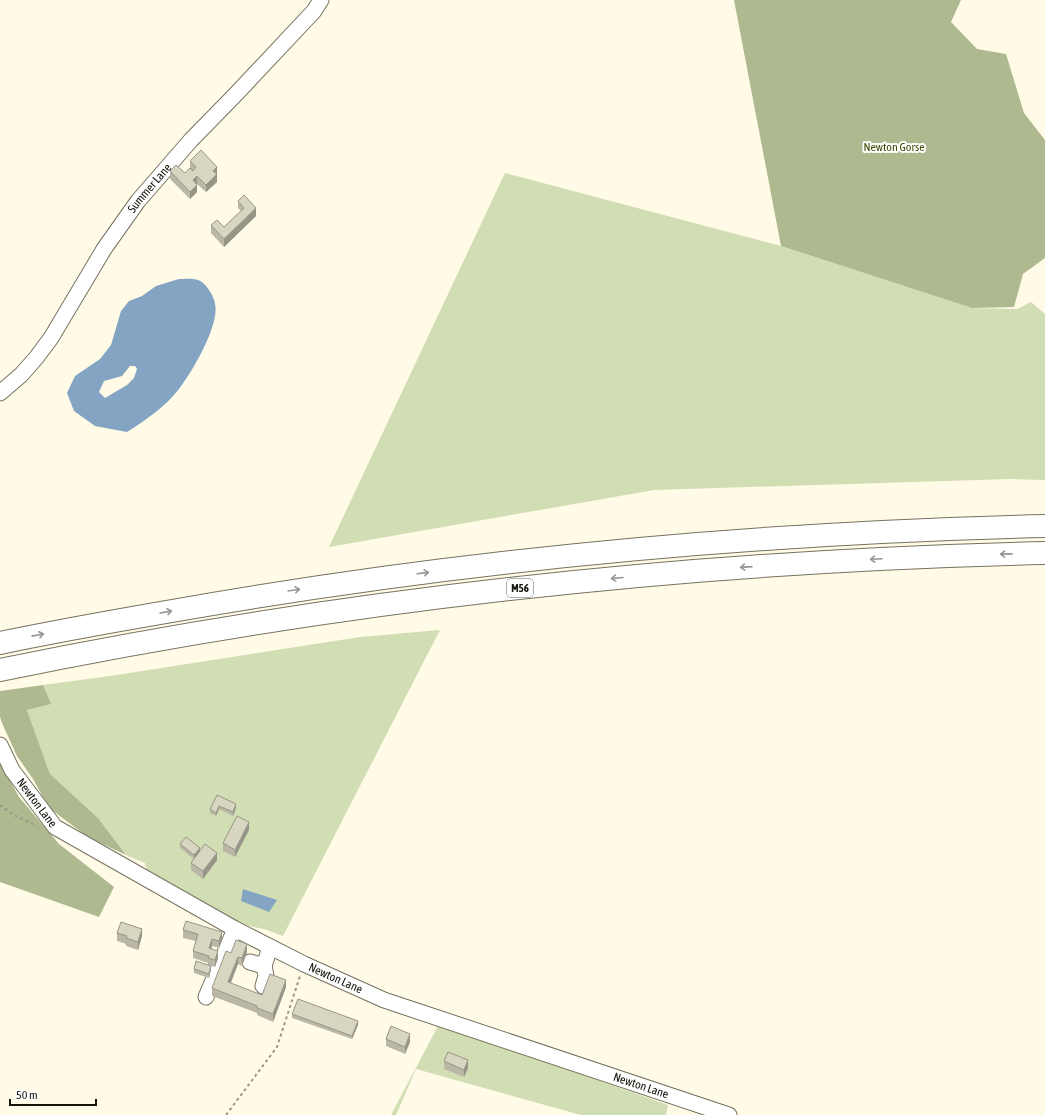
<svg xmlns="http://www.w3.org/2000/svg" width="1045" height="1115" font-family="'Asap Condensed',sans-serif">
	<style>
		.green { fill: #d1ddb3 }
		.forest { fill: #aeb990 }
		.water { fill: #84a4c3; fill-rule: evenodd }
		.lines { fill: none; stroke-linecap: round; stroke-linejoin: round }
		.minor-casing { stroke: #757260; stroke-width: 17 }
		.highway-casing { stroke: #757260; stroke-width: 24 }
		.path { stroke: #999788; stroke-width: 2; stroke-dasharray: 3 3; stroke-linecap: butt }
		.minor { stroke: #fff; stroke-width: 15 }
		.highway { stroke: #fff; stroke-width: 22 }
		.wall { fill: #bab7a6 }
		.shaded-wall { fill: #979587 }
		.building { fill: #d8d5c1; stroke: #979587 }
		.oneway { stroke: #959592 }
		.labels { text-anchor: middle; stroke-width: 4; stroke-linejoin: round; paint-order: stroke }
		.shield { fill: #fff; stroke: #5a5a55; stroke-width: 1 }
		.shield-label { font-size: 11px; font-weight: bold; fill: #14130c }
		.park-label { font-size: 12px; fill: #3e4b07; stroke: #fff }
		.street-label { font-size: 12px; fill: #14130c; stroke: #fff }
	</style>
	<rect width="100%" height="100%" fill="#fffbe7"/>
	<path class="green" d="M505 173 781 246 972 308 1017 309 1031 302 1045 314V480L1010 479 654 490 329 547Z
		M440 630 283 936 264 929 245 925 215 913 147 872 145 863 126 855 98 818 50 774 27 710 50 704 43 685 110 676 360 637Z
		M439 1024 668 1105 666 1115H581L416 1069 396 1115H391Z"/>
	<path class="forest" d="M734 0H961L951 22 977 49 1006 54 1024 113 1045 140V258L1023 274 1014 307 972 308 781 246Z
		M43 685 51 704 27 710 50 774 98 818 126 855 88 837 49 808 33 779 17 756 2 723 0 717V691Z
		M0 762 19 797 59 844 114 887 99 917 0 882Z"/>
	<path class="water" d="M179 279C184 279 193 278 198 280 204 282 209 289 212 295 213 298 215 301 215 304 220 325 192 372 179 389 165 407 146 420 127 432L95 426 74 411 67 393 75 376 100 359 111 345 121 311 129 301 142 296 156 286ZM130 366H135L137 369 134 378 127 385 105 398 99 392 104 381 122 376Z
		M243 889 277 900 269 912 241 901Z"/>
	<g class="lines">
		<g class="minor-casing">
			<g id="minor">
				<path id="s1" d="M0 393 21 375 36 358 51 338 104 249 138 201 191 140 236 94 314 11 321 0"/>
				<path id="s2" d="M0 745 12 770 55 827 235 929 304 964 384 1000 729 1115"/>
				<path d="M250 962 264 966"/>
				<path d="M263 986 266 976 264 966 270 947"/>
				<path d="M206 997 235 929"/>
			</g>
		</g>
		<g class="highway-casing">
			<path id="highway" d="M0 643C57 631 114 621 172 611 460 560 752 533 1045 526
				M0 670C344 599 694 561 1045 553"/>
		</g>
		<path class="path" d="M0 805 12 814 37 826
			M226 1115 277 1047 300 976"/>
		<use href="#minor" class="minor"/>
		<use href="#highway" class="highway"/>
	</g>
	<path class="wall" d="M190 161 217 174V182L206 192 197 184H196L197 192 190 199 170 179V171L185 173 190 168Z
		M238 201 256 216 224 247 211 233V225L224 227 241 211 238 208Z
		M217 795 236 808 233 816 219 809 216 816 210 813V809Z
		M249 830 235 857 223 851V843Z
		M180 844 200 852 217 860 203 879 191 870V863L194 859 180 848Z
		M183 930 222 940 219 948 212 946V949L218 958 215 967 211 966V969L209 978 194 973V969L208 965V963L193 958V951L196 941 183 938Z
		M117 933 142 936 138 950 126 946V944L117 941Z
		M247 952 242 966 238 964 231 983 262 995 286 987 273 1022 257 1015V1013L212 996V988L231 953Z
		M292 1014 358 1025 352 1039 292 1018Z
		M386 1039 410 1042 405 1054 386 1046Z
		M444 1061 468 1068 464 1077 444 1069Z"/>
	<path class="shaded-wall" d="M217 167V182L206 192V185L213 171Z
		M197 176V184L193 188V180Z
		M197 185V192L190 199V192Z
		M256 208V216L224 247V239Z
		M236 804V808L233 816V812Z
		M219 806V809L216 816V813Z
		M249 822V830L235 857V850Z
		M200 848V852L194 859V855Z
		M217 853V860L203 879V871Z
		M142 929V936L138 950V942Z
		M222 932V940L219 948V941Z
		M212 939V946L209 956V948Z
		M247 944V952L242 966V958Z
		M218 951V958L215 967V960Z
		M238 957V964L228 989V982Z
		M211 966V969L209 978V974Z
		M286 980V987L273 1022V1014Z
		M358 1021V1025L352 1039V1036Z
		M410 1034V1042L405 1054V1047Z
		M468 1060V1068L464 1077V1070Z"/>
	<path class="building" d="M201 150 217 167 213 171 217 174 206 185 197 176 193 180 197 185 190 192 170 171 176 165 185 173 190 168 193 171 196 167 190 161Z
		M244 195 256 208 224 239 211 225 217 220 224 227 244 208 238 201Z
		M217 795 236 804 233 812 219 806 216 813 210 809Z
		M237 816 249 822 235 850 223 843Z
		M186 837 200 848 194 855 180 844Z
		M205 844 217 853 203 871 191 863Z
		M186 921 222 932 219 941 212 939 209 948 218 951 215 960 208 958 209 956 193 951 198 934 183 930Z
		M121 922 142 929 138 942 126 938 127 936 117 933Z
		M236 940 247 944 242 958 238 957 228 982 262 995 270 974 286 980 273 1014 257 1008V1006L212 988 226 951 231 953Z
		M196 961 211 966 209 974 194 969Z
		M298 999 358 1021 352 1036 292 1014Z
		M391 1026 410 1034 405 1047 386 1039Z
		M448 1052 468 1060 464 1070 444 1061Z"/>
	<defs><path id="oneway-shaft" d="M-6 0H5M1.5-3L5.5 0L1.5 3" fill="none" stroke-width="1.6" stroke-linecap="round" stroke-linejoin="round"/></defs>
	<g class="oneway">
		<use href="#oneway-shaft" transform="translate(1006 554) rotate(179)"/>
		<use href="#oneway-shaft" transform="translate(876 559) rotate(177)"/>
		<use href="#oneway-shaft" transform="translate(746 567) rotate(176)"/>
		<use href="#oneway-shaft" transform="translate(423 573) rotate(-7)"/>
		<use href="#oneway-shaft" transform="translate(617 578) rotate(175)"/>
		<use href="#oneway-shaft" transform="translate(294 590) rotate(-9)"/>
		<use href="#oneway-shaft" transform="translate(166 612) rotate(-10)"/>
		<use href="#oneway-shaft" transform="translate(38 635) rotate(-11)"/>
	</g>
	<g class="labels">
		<rect class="shield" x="507" y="579" width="26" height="18" rx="3"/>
		<g class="shield-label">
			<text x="520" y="592">M56</text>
		</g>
		<g class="park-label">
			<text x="894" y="151">Newton Gorse</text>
		</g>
		<g class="street-label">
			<text dy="4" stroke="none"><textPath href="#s1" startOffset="255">Summer Lane</textPath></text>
			<text dy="4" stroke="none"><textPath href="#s2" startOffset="69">Newton Lane</textPath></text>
			<text dy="4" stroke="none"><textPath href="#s2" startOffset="418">Newton Lane</textPath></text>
			<text dy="4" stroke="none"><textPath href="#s2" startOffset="742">Newton Lane</textPath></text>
		</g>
	</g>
	<path d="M10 1099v6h86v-6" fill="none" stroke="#14130c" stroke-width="2"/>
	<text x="16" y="1099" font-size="12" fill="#14130c" stroke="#ffffff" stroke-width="3" paint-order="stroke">50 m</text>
</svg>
